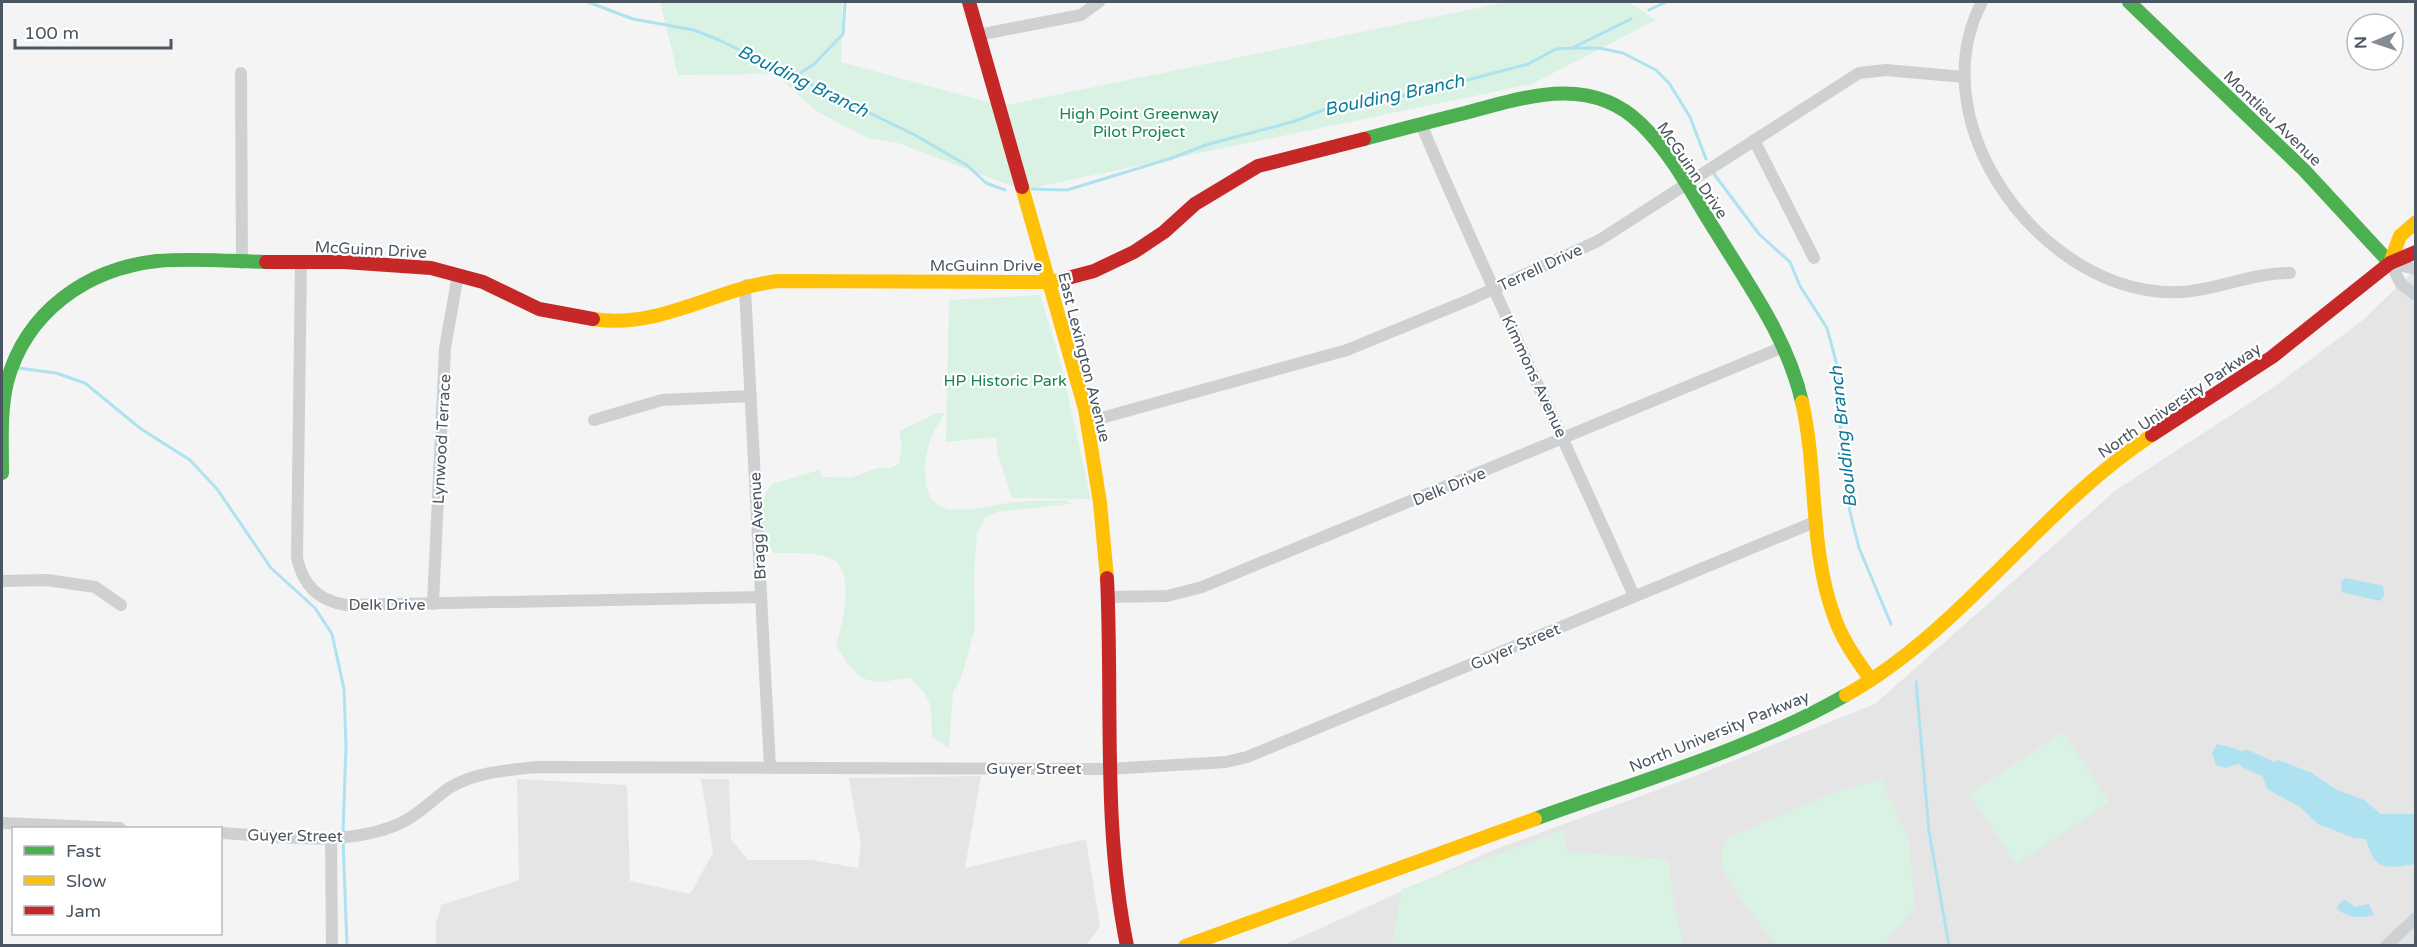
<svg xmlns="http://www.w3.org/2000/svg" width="2417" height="947" font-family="'Varela Round',sans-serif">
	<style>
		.education { fill: #e6e5e6 }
		.green { fill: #d9f2e3 }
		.water { fill: #aee2f0 }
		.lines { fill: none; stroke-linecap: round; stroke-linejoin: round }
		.stream { stroke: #aee2f0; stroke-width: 3 }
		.river { stroke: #aee2f0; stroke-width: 18 }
		.street { stroke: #ced0d2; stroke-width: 12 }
		.fast { stroke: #4caf50; stroke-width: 14 }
		.slow { stroke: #ffc107; stroke-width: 14 }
		.jam { stroke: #c62828; stroke-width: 14 }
		.labels { text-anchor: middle; stroke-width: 4.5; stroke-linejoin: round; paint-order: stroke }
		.park-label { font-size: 16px; fill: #17864f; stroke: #fff }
		.street-label { font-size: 16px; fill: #4a5661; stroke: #fff }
		.water-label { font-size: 18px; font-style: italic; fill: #0c7c9b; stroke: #fff }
	</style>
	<rect width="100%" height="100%" fill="#f4f4f4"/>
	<path class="education" d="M2415 270V945L1281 946 1493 850 1695 776 1875 704 2116 490 2271 389 2363 320Z
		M981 776 965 868 1086 839 1100 927 1086 945H436V923L441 905 519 880 517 779 627 785 630 881 690 894 713 853 701 779H729L731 839 748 860H812L858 868 861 846 849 778Z"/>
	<path class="green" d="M660 2H842L841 62 1002 106 1507 2H1628L1656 20 1532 84 1022 190 898 143 867 138 816 111 776 74 678 75Z
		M1040 295 1061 364 1091 499 1012 498 997 451 996 437 946 442 949 300Z
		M937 413H944C942 420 938 424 935 429 929 441 925 456 925 469 923 531 980 505 1016 502 1033 500 1050 501 1067 500L1071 504 998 512 985 518 977 533 974 575 975 628 961 678 953 692 949 749 932 737C931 706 935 702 910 678 899 678 886 683 877 682 855 680 846 661 836 645 843 626 856 567 830 558 814 552 791 553 774 553 761 539 756 496 773 484L819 470 823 477 851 478 877 468H892L899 463 902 446 899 431Z
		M2063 732 2109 802 2016 864 1969 794Z
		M1881 779 1909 841 1915 907 1884 945H1777C1762 927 1724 883 1721 861 1720 852 1724 846 1727 838L1831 794Z
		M1564 830 1567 852 1668 859 1673 900 1684 945H1392L1402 889Z"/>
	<path class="water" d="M2345 578 2383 586 2384 595 2380 601 2342 592 2341 583Z
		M2217 744 2237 749 2246 755 2245 762 2225 768 2216 765 2212 753Z
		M2278 760 2312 773 2337 790 2364 800 2381 814H2415V864C2385 869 2375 871 2366 839L2354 838 2318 824 2300 807 2267 789 2263 777 2266 768Z
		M2344 899 2355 907 2369 904 2374 915C2359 919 2348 918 2336 908Z"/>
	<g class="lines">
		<path class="stream" d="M588 2 633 19 694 30 719 40 915 135 968 166 986 183 1005 190
			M1649 10 1666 2
			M1574 47 1631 19
			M793 78 814 64 843 34 845 2
			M1714 174 1759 234 1790 262 1800 286 1827 328 1838 369 1841 449 1850 512 1859 548 1891 624
			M1032 189 1067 190 1169 159 1209 144 1292 122 1329 108 1414 94 1528 64 1556 49 1572 48H1599L1623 53 1656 70 1669 83 1690 117 1706 159
			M18 368 56 373 85 383 141 429 190 460 217 489 271 568 315 608 332 634 344 689 346 746 343 833
			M1916 682 1929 831 1949 946
			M343 839 347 946"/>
		<path class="river" d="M2246 759 2266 768"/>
		<path class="street" d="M1982 2C1922 116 2027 270 2147 290 2202 300 2240 273 2290 273
			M978 35 1081 15 1099 2
			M241 73 242 263
			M1421 124C1488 283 1564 438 1634 596
			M1754 140 1814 258
			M301 262 297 558C303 585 318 601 346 605L761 597
			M2390 263 2401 284 2416 295
			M2390 263 2416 269
			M747 285 745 290 770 767
			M594 420 662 400 751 396
			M1087 422 1347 350 1469 300 1598 241 1859 73 1886 70 1964 77
			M2 581 47 580 95 587 121 605
			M1108 597 1167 596 1202 587 1783 347
			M433 604 445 348 458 275
			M2 823 120 828
			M220 833C279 836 346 848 401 823 420 814 433 799 449 788 474 772 509 770 537 767L1108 769 1226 762 1247 757 1817 521
			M331 838 332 946
			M2386 946 2416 918"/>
		<path class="fast" d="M2129 2 2304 170 2390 263
			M1364 139C1398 130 1432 121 1465 113 1525 97 1590 74 1641 124 1673 155 1693 196 1716 232 1749 286 1788 339 1802 402
			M2 473C2 443 0 411 7 382 26 312 86 269 157 261 192 258 230 261 266 262
			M1535 819C1639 781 1750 750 1846 695"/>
		<path class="slow" d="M1022 187 1085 409 1100 503 1107 578
			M2390 263 2400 236 2416 222
			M593 319C657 330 715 289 777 281L1049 282 1064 279
			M1802 402C1818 472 1809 548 1834 616 1842 640 1857 660 1871 680
			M1846 695C1964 629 2039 509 2152 435
			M1185 946 1535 819"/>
		<path class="jam" d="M969 2 1022 187
			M266 262H344L431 268 483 282 539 309 593 319
			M1064 279 1094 271 1134 252 1164 232 1195 204 1258 166 1364 139
			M2152 435 2272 357 2390 263 2416 252
			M1107 578C1113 701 1102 824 1127 946"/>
	</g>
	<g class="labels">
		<g class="park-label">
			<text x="1139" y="119">High Point Greenway<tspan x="1139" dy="18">Pilot Project</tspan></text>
			<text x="1005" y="386">HP Historic Park</text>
		</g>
		<g class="street-label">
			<text transform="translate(2273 118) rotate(44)" y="6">Montlieu Avenue</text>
			<text transform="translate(1693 170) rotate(56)" y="6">McGuinn Drive</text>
			<text transform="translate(371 249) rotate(3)" y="6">McGuinn Drive</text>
			<text x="986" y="271">McGuinn Drive</text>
			<text transform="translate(1540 267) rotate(-25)" y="6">Terrell Drive</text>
			<text transform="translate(1085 357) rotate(76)" y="6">East Lexington Avenue</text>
			<text transform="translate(1535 376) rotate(65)" y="6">Kimmons Avenue</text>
			<text transform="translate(2179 400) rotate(-34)" y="6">North University Parkway</text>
			<text transform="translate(441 439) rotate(-87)" y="6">Lynwood Terrace</text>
			<text transform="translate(1449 486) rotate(-22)" y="6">Delk Drive</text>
			<text transform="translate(757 526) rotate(-93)" y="6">Bragg Avenue</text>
			<text x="387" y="610">Delk Drive</text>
			<text transform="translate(1515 646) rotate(-23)" y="6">Guyer Street</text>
			<text transform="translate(1719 731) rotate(-22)" y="6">North University Parkway</text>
			<text x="1034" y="774">Guyer Street</text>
			<text transform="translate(295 835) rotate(1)" y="6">Guyer Street</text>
		</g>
		<g class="water-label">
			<text transform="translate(803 81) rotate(26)" y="6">Boulding Branch</text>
			<text transform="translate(1394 95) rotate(-12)" y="6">Boulding Branch</text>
			<text transform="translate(1843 437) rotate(-96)" y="6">Boulding Branch</text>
		</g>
	</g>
	<rect width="2417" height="947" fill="none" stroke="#4a5661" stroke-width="6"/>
	<rect x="12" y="827" width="210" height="108" fill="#ffffff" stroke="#b7bbc0" stroke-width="1.5"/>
	<rect x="24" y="846" width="30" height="9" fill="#4caf50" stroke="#b7bbc0" stroke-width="1.5"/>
	<text x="66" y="857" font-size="18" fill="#4a5661">Fast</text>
	<rect x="24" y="876" width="30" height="9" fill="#ffc107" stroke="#b7bbc0" stroke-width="1.5"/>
	<text x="66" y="887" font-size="18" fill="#4a5661">Slow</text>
	<rect x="24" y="906" width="30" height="9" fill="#c62828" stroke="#b7bbc0" stroke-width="1.5"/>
	<text x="66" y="917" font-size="18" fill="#4a5661">Jam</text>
	<g transform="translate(2375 42) rotate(268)"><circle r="28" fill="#ffffff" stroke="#b7bbc0" stroke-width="1.5"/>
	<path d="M0-4.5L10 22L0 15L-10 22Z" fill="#868d94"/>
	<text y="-9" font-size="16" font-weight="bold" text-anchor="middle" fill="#4a5661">N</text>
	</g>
	<path d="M15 39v9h156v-9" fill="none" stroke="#4a5661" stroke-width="3"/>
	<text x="24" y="39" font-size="18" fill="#4a5661" stroke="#ffffff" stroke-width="4.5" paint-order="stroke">100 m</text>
</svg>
